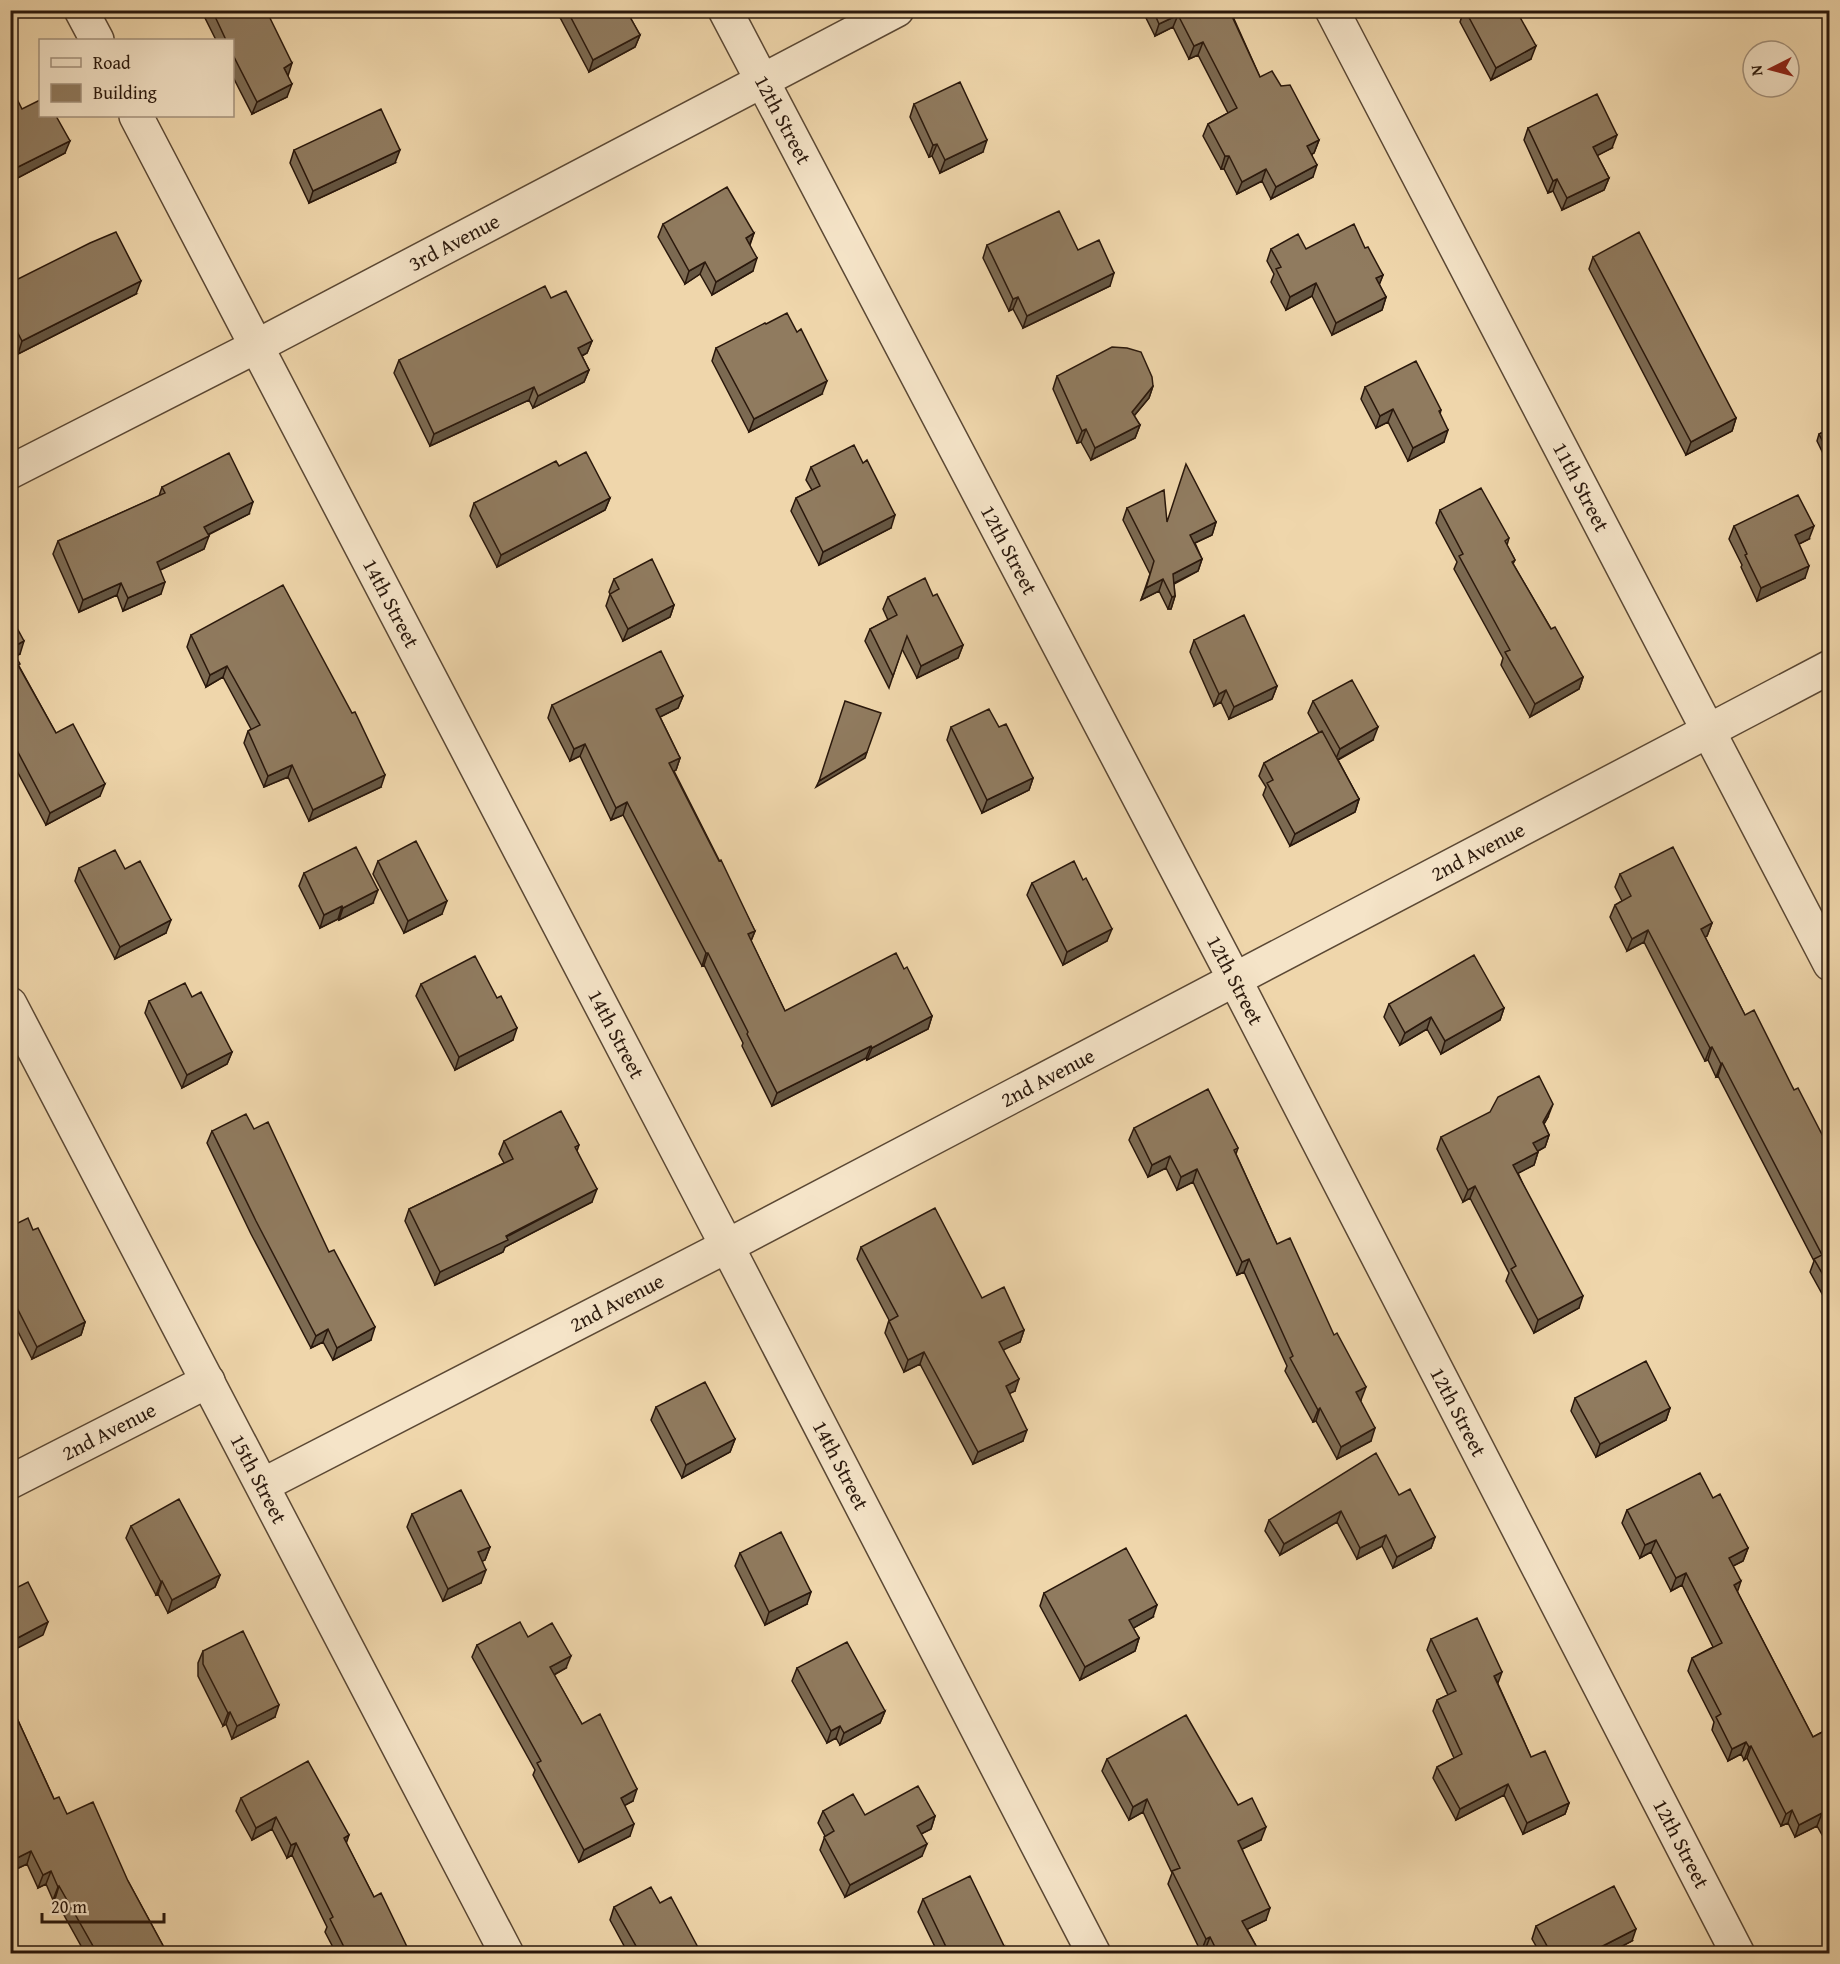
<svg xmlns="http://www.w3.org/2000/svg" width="1840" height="1964" font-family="'Gentium Book Plus',serif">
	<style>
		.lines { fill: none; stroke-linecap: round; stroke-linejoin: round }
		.minor-casing { stroke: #5b4834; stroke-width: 36 }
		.minor { stroke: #f5e4c8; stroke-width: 33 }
		.wall { fill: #7c6a52; stroke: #2a180c; stroke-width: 1.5 }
		.shaded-wall { fill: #655642; stroke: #2a180c; stroke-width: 1.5 }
		.building { fill: #907b5f; stroke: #2a180c; stroke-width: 1.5 }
		.labels { text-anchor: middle; stroke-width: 5; stroke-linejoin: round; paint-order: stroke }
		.street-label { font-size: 21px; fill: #2a180c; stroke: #f5e4c8 }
	</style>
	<rect width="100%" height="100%" fill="#efd6ab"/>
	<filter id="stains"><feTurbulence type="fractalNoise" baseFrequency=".00333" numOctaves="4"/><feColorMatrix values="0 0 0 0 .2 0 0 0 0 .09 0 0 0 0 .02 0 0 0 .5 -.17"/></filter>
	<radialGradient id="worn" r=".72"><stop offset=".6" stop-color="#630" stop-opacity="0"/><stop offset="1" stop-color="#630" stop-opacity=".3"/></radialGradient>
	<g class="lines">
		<g class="minor-casing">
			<g id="minor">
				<path d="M81 10 97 40"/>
				<path id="s1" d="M725 10 1235 980 1738 1954"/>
				<path id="s2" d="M1332 10 1830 964"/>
				<path id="s3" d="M136 116 727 1246 1094 1954"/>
				<path id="s4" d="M10 472 255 347 897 10"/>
				<path id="s5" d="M10 1004 507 1954"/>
				<path id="s6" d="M10 1482 208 1381"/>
				<path id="s7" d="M263 1485 727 1246 1830 667"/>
			</g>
		</g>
		<use href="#minor" class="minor"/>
	</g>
	<path class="wall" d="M201 10H266L288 76 287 97 252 114 232 75V40H216Z
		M556 10H626L640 35 635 47 589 72Z
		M1142 10H1230L1260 77 1281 86 1319 140 1314 153 1312 154 1313 177 1271 199 1262 181 1237 194 1224 169H1221L1203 136 1208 124 1228 113 1198 55 1189 59 1173 27 1155 36Z
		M1464 10H1516L1531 59 1491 80 1460 22Z
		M10 97 65 153 10 182Z
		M914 104 983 152 940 173 932 156 929 157 910 117Z
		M1528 128 1612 148 1597 155 1609 178 1604 190 1562 210 1553 191 1548 193 1524 140Z
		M294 150 395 163 309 203 290 163Z
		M663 224 754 233 750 245 753 271 712 295 700 274 685 284 658 237Z
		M987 245 1078 250 1110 286 1023 328 1013 309 1009 311 983 258Z
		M1365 248 1383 275 1379 284 1386 297 1382 310 1332 335 1312 296 1286 310 1271 282 1274 274 1267 261 1271 249Z
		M1593 257 1736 418 1732 431 1686 455 1589 269Z
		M10 283 136 294 18 354 10 339Z
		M551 298 592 341 587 353 582 356 589 370 584 382 533 408 529 400 430 446 394 373 399 360Z
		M716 348 822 394 749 432 712 361Z
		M1057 376 1153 386 1149 398 1134 416 1140 425 1135 438 1091 460 1081 442 1077 443 1053 389Z
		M1365 387 1441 410 1440 414 1444 442 1408 461 1388 422 1376 428 1361 399Z
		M1830 429V468L1817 441 1819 434Z
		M559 466 610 498 605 510 497 567 470 516 474 503Z
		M811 467 891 528 819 565 791 511 796 498 812 490 806 480Z
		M162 487 249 514 208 535 204 549 160 570 161 594 123 611 117 595 79 612 53 554 58 541 159 496Z
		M1127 508 1167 521 1216 522 1212 535 1195 543 1202 559 1198 571 1174 584 1175 596 1171 609H1168L1159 591 1141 600 1150 574 1123 520Z
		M1440 510 1509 538 1507 545 1515 560 1513 564 1551 629 1583 677 1579 689 1530 717 1501 665 1503 658 1454 569 1457 562 1436 523Z
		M1734 526 1809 539 1799 544 1805 578 1757 601 1741 567 1742 565 1729 539Z
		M614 579 674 605 670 617 623 641 606 606 610 594 609 592Z
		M933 596 963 645 958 658 917 678 902 649 889 688 865 641 870 629 888 620 883 609 888 597Z
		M10 615 20 654 16 656 19 666 56 733 100 796 46 825 10 758Z
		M191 635 381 787 309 821 288 777 264 787 244 743 248 731 251 729 223 677 206 687 187 647Z
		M1194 640 1277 686 1272 699 1229 719 1221 702 1214 706 1190 652Z
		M683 696 678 708 660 717 680 758 676 770 674 771 755 931 751 941 785 1011 904 969 932 1016 928 1029 867 1060 866 1058 772 1106 742 1046 743 1043 704 965 702 966 623 815 611 820 580 756 570 761 548 718 552 705Z
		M1313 701 1373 740 1338 760 1359 799 1355 812 1290 846 1263 795 1266 787 1259 776 1264 763 1319 733 1308 713Z
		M951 727H999L1033 778 1029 790 982 813 947 740Z
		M378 861 442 914 404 933 373 874Z
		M79 868 125 869 166 933 115 959 75 881Z
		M304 873 373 903 339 920 338 919 320 928 299 886Z
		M1620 874 1712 923 1707 936 1705 937 1745 1015 1794 1090 1830 1150V1308L1810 1272 1814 1261 1718 1076 1716 1077 1708 1060 1705 1061 1644 942 1627 951 1610 917 1615 905 1622 901 1615 887Z
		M1083 880 1107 941 1063 965 1027 895 1032 883Z
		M421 984 497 998 513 1040 455 1070 416 996Z
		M192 997 232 1052 227 1064 182 1088 145 1013 149 1001Z
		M1389 1004 1504 1008 1500 1020 1441 1054 1427 1029 1400 1045 1384 1017Z
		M1548 1117 1544 1124 1549 1135 1545 1147 1538 1151V1152L1534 1165 1518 1173 1579 1308 1534 1333 1506 1281 1509 1273 1470 1198 1463 1202 1437 1149 1441 1137Z
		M1134 1128 1238 1148 1236 1154 1277 1244 1361 1400H1360L1371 1441 1337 1459 1316 1421 1313 1422 1285 1371 1287 1366 1244 1272 1237 1275 1193 1182 1177 1190 1166 1168 1148 1177 1129 1140Z
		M212 1131 371 1340 333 1360 323 1342 311 1348 251 1234 207 1143Z
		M504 1141 579 1145 577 1151 592 1202 505 1247 503 1252 435 1285 405 1221 409 1209 504 1163 499 1154Z
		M10 1212 16 1224 33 1230 85 1322 81 1335 32 1359 10 1316Z
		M861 1247 982 1298 1024 1330 1020 1342 1003 1349 1015 1391 1009 1393 1023 1441 973 1464 920 1364 904 1372 885 1333 889 1320 857 1259Z
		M1575 1398 1670 1408 1666 1420 1596 1457 1571 1411Z
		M656 1407 735 1439 730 1452 682 1478 651 1420Z
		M1399 1495 1435 1537 1431 1548 1393 1568 1382 1546 1357 1559 1337 1522 1280 1555 1265 1531 1269 1520Z
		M1713 1498 1748 1548 1743 1561 1733 1566 1737 1591 1813 1737 1830 1728V1849L1817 1826 1795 1837 1788 1823 1781 1826 1747 1758 1744 1760 1741 1754 1728 1761 1712 1730 1714 1722 1688 1671 1692 1658 1713 1647 1682 1585 1671 1591 1651 1552 1640 1558 1622 1523 1627 1510Z
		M412 1514 490 1547 485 1560 482 1561 481 1583 443 1601 407 1527Z
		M131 1526 220 1575 215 1587 168 1613 158 1594 156 1595 126 1538Z
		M740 1553 807 1604 765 1625 735 1566Z
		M1044 1593 1153 1617 1133 1628 1139 1638 1135 1651 1080 1680 1040 1606Z
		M1431 1639 1498 1684 1531 1757 1569 1803 1565 1814 1523 1834 1504 1795 1456 1820 1433 1778 1437 1767 1454 1758 1433 1711 1437 1700 1448 1695 1427 1650Z
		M477 1645 566 1668 554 1675 582 1724 633 1801 625 1805 630 1836 579 1862 533 1775 535 1770 472 1657Z
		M203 1651 275 1717 232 1739 226 1724 223 1726 198 1676V1663Z
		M797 1668 885 1711 880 1723 840 1745 836 1738 827 1743 792 1681Z
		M10 1703 54 1799 67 1814 128 1881 167 1953H85L55 1899 53 1900 46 1884 38 1888 27 1864 10 1872Z
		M1107 1759 1238 1805 1261 1840 1242 1849 1266 1920 1247 1929 1260 1953H1207L1205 1950 1201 1952 1168 1884 1172 1873 1143 1812 1129 1820 1102 1771Z
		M241 1798 346 1843 374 1897 410 1953H336L325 1932 327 1927 292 1855 287 1858 272 1829 252 1840 236 1811Z
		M823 1811 865 1815 935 1816 931 1829 921 1834 922 1856 845 1897 820 1850 825 1836 818 1823Z
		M923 1899 1001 1953H938L918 1912Z
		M660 1903 701 1953H628L610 1920 614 1907Z
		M1536 1926 1632 1941 1609 1953H1540L1532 1939Z"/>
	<path class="shaded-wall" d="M1178 15 1173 27 1155 36 1159 24Z
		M640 35 635 47 589 72 593 60Z
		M1203 42 1198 55 1189 59 1194 46Z
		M1536 46 1531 59 1491 80 1496 68Z
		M292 63 288 76 284 68Z
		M292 84 287 97 252 114 257 102Z
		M1617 135 1612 148 1589 160 1593 147Z
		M987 140 983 152 940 173 945 160Z
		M1319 140 1314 153 1303 159 1307 146Z
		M70 141 65 153 10 182 14 169Z
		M937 144 932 156 929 157 933 145Z
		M400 150 395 163 309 203 313 191Z
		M1225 156H1229L1224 169H1221Z
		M1317 165 1313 177 1271 199 1276 187Z
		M1266 169 1262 181 1237 194 1242 182Z
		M1609 178 1604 190 1562 210 1567 198Z
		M1557 179 1553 191 1548 193 1553 181Z
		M754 233 749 246 746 238Z
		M757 258 753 271 712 295 716 282Z
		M705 262 700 274 685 284 689 271Z
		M1114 273 1110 286 1023 328 1027 316Z
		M1383 275 1378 288 1376 278Z
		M141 281 136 294 18 354 22 341Z
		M1316 283 1312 296 1286 310 1290 297Z
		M1018 297 1013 309 1009 311 1013 299Z
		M1386 297 1382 310 1332 335 1336 323Z
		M592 341 587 353 573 360 578 348Z
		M589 370 584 382 533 408 538 396Z
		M827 381 822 394 749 432 754 419Z
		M1153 386 1149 398 1127 424 1132 412Z
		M534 387 529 400 430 446 434 434Z
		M1393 409 1388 422 1376 428 1380 416Z
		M1736 418 1732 431 1686 455 1691 442Z
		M1140 425 1135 438 1091 460 1095 448Z
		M1086 429 1081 442 1077 443 1082 431Z
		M1448 430 1444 442 1408 461 1413 448Z
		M610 498 605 510 497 567 501 555Z
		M253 502 249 514 199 539 204 527Z
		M895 515 891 528 819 565 823 552Z
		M1216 522 1212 535 1186 547 1190 535Z
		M1814 526 1809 539 1791 548 1795 535Z
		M209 536 204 549 152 574 157 562Z
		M1202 559 1198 571 1168 586 1173 574Z
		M1809 566 1805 578 1757 601 1761 588Z
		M1163 579 1159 591 1141 600 1146 588Z
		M165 582 161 594 123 611 128 598Z
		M121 583 117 595 79 612 83 600Z
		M1175 596 1171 609H1168L1172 597Z
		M674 605 670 617 623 641 628 629Z
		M24 641 20 654 10 658 11 648Z
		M963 645 958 658 917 678 921 666Z
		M227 666 223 677 206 687 210 675Z
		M1583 677 1579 689 1530 717 1535 704Z
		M1277 686 1272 699 1229 719 1234 707Z
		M1226 690 1221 702 1214 706 1219 694Z
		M683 696 678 708 652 721 656 709Z
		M1378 727 1373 740 1335 761 1340 749Z
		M585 744 580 756 570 761 574 749Z
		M867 752 865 758 816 787 819 781Z
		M680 758 676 770 665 776 669 763Z
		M292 765 288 777 264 787 268 776Z
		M385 775 381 787 309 821 313 810Z
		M1033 778 1029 790 982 813 987 800Z
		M105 784 100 796 46 825 50 813Z
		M1359 799 1355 812 1290 846 1295 834Z
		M627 802 623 815 611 820 616 808Z
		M378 890 373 903 339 920 343 908Z
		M447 901 442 914 404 933 408 921Z
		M342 906 338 919 320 928 324 915Z
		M171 920 166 933 115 959 120 947Z
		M1712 923 1707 936 1697 941 1701 929Z
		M1112 929 1107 941 1063 965 1067 952Z
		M1648 930 1644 942 1627 951 1632 939Z
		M755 931 750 943 748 934Z
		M706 953H708L704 965 702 966Z
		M1504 1008 1500 1020 1441 1054 1445 1041Z
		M932 1016 928 1029 867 1060 872 1048Z
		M1431 1017 1427 1029 1400 1045 1405 1033Z
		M517 1028 513 1040 455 1070 459 1057Z
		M871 1046 866 1058 772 1106 777 1093Z
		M1712 1047 1708 1060 1705 1061 1710 1048Z
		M232 1052 227 1064 182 1088 187 1075Z
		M1722 1063 1718 1076 1716 1077 1721 1064Z
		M1553 1104 1548 1117 1538 1134 1543 1122Z
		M1549 1135 1545 1147 1529 1156 1533 1143Z
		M1538 1152 1534 1165 1509 1178 1513 1165Z
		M1170 1156 1166 1168 1148 1177 1152 1165Z
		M1197 1169 1193 1182 1177 1190 1181 1177Z
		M1475 1186 1470 1198 1463 1202 1468 1190Z
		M597 1189 592 1202 505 1247 503 1252 435 1285 440 1272Z
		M1249 1259 1244 1272 1237 1275 1242 1262Z
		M1583 1296 1579 1308 1534 1333 1538 1320Z
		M85 1322 81 1335 32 1359 37 1347Z
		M375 1327 371 1340 333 1360 337 1348Z
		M328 1329 323 1342 311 1348 316 1336Z
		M1024 1330 1020 1342 995 1354 999 1342Z
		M924 1352 920 1364 904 1372 908 1360Z
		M1019 1379 1015 1391 1001 1398 1006 1386Z
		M1366 1387 1361 1400 1352 1405 1356 1392Z
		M1320 1408 1316 1421 1313 1422 1318 1410Z
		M1670 1408 1666 1420 1596 1457 1600 1444Z
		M1375 1428 1371 1441 1337 1459 1341 1447Z
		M1027 1430 1023 1441 973 1464 978 1452Z
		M735 1439 730 1452 682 1478 686 1465Z
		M1341 1511 1337 1522 1280 1555 1284 1544Z
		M1386 1535 1382 1546 1357 1559 1360 1548Z
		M1435 1537 1431 1548 1393 1568 1397 1557Z
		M1656 1540 1651 1552 1640 1558 1645 1545Z
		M490 1547 485 1560 474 1565 478 1552Z
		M1748 1548 1743 1561 1725 1570 1729 1558Z
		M486 1570 481 1583 443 1601 448 1589Z
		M1686 1573 1682 1585 1671 1591 1676 1578Z
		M220 1575 215 1587 168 1613 172 1600Z
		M162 1581 158 1594 156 1595 161 1582Z
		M1741 1581 1737 1593 1734 1585Z
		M811 1592 807 1604 765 1625 769 1612Z
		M1157 1605 1153 1617 1125 1633 1129 1620Z
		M48 1622 43 1635 10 1652V1642Z
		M1139 1638 1135 1651 1080 1680 1085 1667Z
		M571 1656 566 1668 546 1679 550 1667Z
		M1502 1672 1498 1683 1494 1676Z
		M279 1705 275 1717 232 1739 237 1726Z
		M885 1711 880 1723 840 1745 844 1733Z
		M230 1712 226 1724 223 1726 228 1713Z
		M840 1726 836 1738 827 1743 831 1731Z
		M1746 1742 1741 1754 1728 1761 1732 1749Z
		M1751 1746 1747 1758 1744 1760 1749 1747Z
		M1508 1784 1504 1795 1456 1820 1460 1809Z
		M637 1789 633 1801 616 1810 621 1798Z
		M1147 1799 1143 1812 1129 1820 1133 1807Z
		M1569 1803 1565 1814 1523 1834 1527 1823Z
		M1792 1810 1788 1823 1781 1826 1786 1814Z
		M1822 1813 1817 1826 1795 1837 1799 1825Z
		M935 1816 931 1829 913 1838 917 1826Z
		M276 1817 272 1829 252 1840 256 1828Z
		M634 1824 630 1836 579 1862 584 1850Z
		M1266 1827 1261 1840 1234 1853 1238 1841Z
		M349 1835 345 1847 344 1838Z
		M296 1843 292 1855 287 1858 291 1845Z
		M927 1844 922 1856 845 1897 850 1885Z
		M31 1851 27 1864 10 1872 15 1859Z
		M51 1871 46 1884 38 1888 43 1875Z
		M59 1886 55 1899 53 1900 58 1887Z
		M1270 1908 1266 1920 1238 1934 1242 1921Z
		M1636 1929 1632 1941 1609 1953H1589Z
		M1210 1937 1205 1950 1201 1952 1206 1939Z
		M1004 1946 1001 1953H989Z"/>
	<path class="building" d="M212 10H266L292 63 284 68 292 84 257 102 232 53V40H226Z
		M567 10H626L640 35 593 60Z
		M1153 10H1229L1260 77 1272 71 1281 86 1290 85 1319 140 1307 146 1317 165 1276 187 1266 169 1242 182 1229 156H1225L1208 124 1237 108 1203 42 1194 46 1178 15 1159 24Z
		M1465 10H1516L1536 46 1496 68Z
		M960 82 987 140 945 160 937 144 933 145 914 104Z
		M1597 94 1617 135 1593 147 1609 178 1567 198 1557 179 1553 181 1528 128Z
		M15 95 22 109 40 100V116H56L70 141 14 169 10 162V97Z
		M381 109 400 150 313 191 294 150Z
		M727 187 754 233 746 238 757 258 716 282 705 262 689 271 663 224Z
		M1059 211 1078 250 1099 240 1114 273 1027 316 1018 297 1013 299 987 245Z
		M1354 224 1365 248 1368 247 1383 275 1376 278 1386 297 1336 323 1316 283 1290 297 1276 269 1281 267 1271 249 1298 234 1306 249Z
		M116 232 141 281 22 341 10 318V283L90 243Z
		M1639 232 1736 418 1691 442 1593 257Z
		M545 286 551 298 566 291 592 341 578 348 589 370 538 396 534 387 434 434 399 360Z
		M787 313 797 332 801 329 827 381 754 419 716 348 765 323 766 324Z
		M1112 347 1127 348 1141 352 1152 377 1153 386 1132 412 1140 425 1095 448 1086 429 1082 431 1057 376Z
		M1416 361 1441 410 1439 411 1448 430 1413 448 1393 409 1380 416 1365 387Z
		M1830 429V456L1819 434Z
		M854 445 863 463 867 460 895 515 823 552 796 498 820 486 811 467Z
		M586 452 610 498 501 555 474 503 556 461 559 466Z
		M229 453 253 502 204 527 209 536 157 562 165 582 128 598 121 583 83 600 58 541 165 493 162 487Z
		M1186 464 1216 522 1190 535 1202 559 1173 574 1175 596 1172 597 1163 579 1146 588 1154 561 1127 508 1164 490 1167 522Z
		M1481 488 1509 538 1505 541 1515 560 1512 562 1551 629 1555 627 1583 677 1535 704 1505 652 1510 650 1459 556 1463 554 1440 510Z
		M1798 495 1814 526 1795 535 1809 566 1761 588 1745 555 1747 554 1734 526Z
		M652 559 674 605 628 629 610 594 619 589 614 579Z
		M925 578 933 596 937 594 963 645 921 666 907 636 893 676 870 629 897 615 888 597Z
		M283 585 352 713 355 712 385 775 313 810 292 765 268 776 248 731 260 725 227 666 210 675 191 635Z
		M10 615 24 641 11 648 20 664 18 665 56 733 73 724 105 784 50 813 10 737Z
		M1244 615 1277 686 1234 707 1226 690 1219 694 1194 640Z
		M661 651 683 696 656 709 680 758 669 763 719 861 721 860 755 931 748 934 785 1011 896 953 904 969 907 967 932 1016 872 1048 871 1046 777 1093 747 1034 748 1032 708 953H706L627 802 616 808 585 744 574 749 552 705Z
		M1352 680 1378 727 1340 749 1313 701Z
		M845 701 881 713 867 752 819 781Z
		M989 709 999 727 1006 724 1033 778 987 800 951 727Z
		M1322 731 1359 799 1295 834 1267 783 1273 780 1264 763Z
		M416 841 447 901 408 921 378 861Z
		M356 847 378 890 343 908 342 906 324 915 304 873Z
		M1673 847 1712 923 1701 929 1745 1015 1754 1010 1794 1090 1798 1088 1830 1150V1287L1814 1259 1822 1255 1722 1063 1721 1064 1712 1047 1710 1048 1648 930 1632 939 1615 905 1631 896 1620 874Z
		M115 850 125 869 140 861 171 920 120 947 79 868Z
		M1074 861 1083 880 1086 878 1112 929 1067 952 1032 883Z
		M1474 955 1504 1008 1445 1041 1431 1017 1405 1033 1389 1004Z
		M475 956 497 998 501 996 517 1028 459 1057 421 984Z
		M185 983 192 997 201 992 232 1052 187 1075 149 1001Z
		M1539 1076 1553 1104 1543 1122 1549 1135 1533 1143 1538 1152 1513 1165 1583 1296 1538 1320 1511 1269 1516 1266 1475 1186 1468 1190 1441 1137 1490 1112 1498 1097Z
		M1208 1089 1238 1148 1234 1150 1277 1244 1290 1238 1334 1335 1337 1333 1366 1387 1356 1392 1375 1428 1341 1447 1320 1408 1318 1410 1290 1358 1293 1356 1249 1259 1242 1262 1197 1169 1181 1177 1170 1156 1152 1165 1134 1128Z
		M561 1111 579 1145 575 1147 597 1189 506 1236 508 1240 440 1272 409 1209 513 1159 504 1141Z
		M246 1114 254 1129 268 1122 329 1252 334 1250 375 1327 337 1348 328 1329 316 1336 256 1221 212 1131Z
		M935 1208 982 1298 1004 1287 1024 1330 999 1342 1019 1379 1006 1386 1027 1430 978 1452 924 1352 908 1360 889 1321 898 1316 861 1247Z
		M10 1212 16 1224 28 1218 33 1230 38 1228 85 1322 37 1347 10 1294Z
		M1646 1361 1670 1408 1600 1444 1575 1398Z
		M705 1382 735 1439 686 1465 656 1407Z
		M1376 1453 1399 1495 1410 1489 1435 1537 1397 1557 1386 1535 1360 1548 1341 1511 1284 1544 1269 1520Z
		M1700 1473 1713 1498 1720 1494 1748 1548 1729 1558 1741 1581 1734 1585 1813 1737 1830 1728V1828L1822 1813 1799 1825 1792 1810 1786 1814 1751 1746 1749 1747 1746 1742 1732 1749 1716 1717 1721 1714 1692 1658 1722 1643 1686 1573 1676 1578 1656 1540 1645 1545 1627 1510Z
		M461 1490 490 1547 478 1552 486 1570 448 1589 412 1514Z
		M179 1499 220 1575 172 1600 162 1581 161 1582 131 1526Z
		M781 1532 811 1592 769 1612 740 1553Z
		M1126 1548 1157 1605 1129 1620 1139 1638 1085 1667 1044 1593Z
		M28 1582 48 1622 10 1642V1591Z
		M1477 1618 1502 1672 1494 1676 1531 1757 1545 1751 1569 1803 1527 1823 1508 1784 1460 1809 1437 1767 1462 1754 1437 1700 1456 1691 1431 1639Z
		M520 1622 528 1637 552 1623 571 1656 550 1667 582 1724 600 1714 637 1789 621 1798 634 1824 584 1850 537 1763 541 1761 477 1645Z
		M243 1631 279 1705 237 1726 230 1712 228 1713 203 1664V1651Z
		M847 1642 885 1711 844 1733 840 1726 831 1731 797 1668Z
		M10 1703 54 1799 59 1797 67 1814 93 1802 128 1881 167 1953H97L59 1886 58 1887 51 1871 43 1875 31 1851 15 1859 10 1850Z
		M1186 1715 1238 1805 1252 1798 1266 1827 1238 1841 1270 1908 1242 1921 1260 1953H1218L1210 1937 1206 1939 1172 1871 1180 1868 1147 1799 1133 1807 1107 1759Z
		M308 1761 349 1835 344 1838 374 1897 381 1893 410 1953H347L330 1919 333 1917 296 1843 291 1845 276 1817 256 1828 241 1798Z
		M918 1786 935 1816 917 1826 927 1844 850 1885 824 1837 834 1831 823 1811 853 1794 865 1815Z
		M970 1876 1004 1946 989 1953H960L959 1952 956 1953H949L923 1899Z
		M1614 1886 1636 1929 1589 1953H1551L1536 1926Z
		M651 1887 660 1903 671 1897 701 1953H640L614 1907Z"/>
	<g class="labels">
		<g class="street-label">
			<text dy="7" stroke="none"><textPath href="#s1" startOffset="124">12th Street</textPath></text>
			<text dy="7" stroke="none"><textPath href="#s4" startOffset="500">3rd Avenue</textPath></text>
			<text dy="7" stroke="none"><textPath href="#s2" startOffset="538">11th Street</textPath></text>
			<text dy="7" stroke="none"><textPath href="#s1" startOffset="610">12th Street</textPath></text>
			<text dy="7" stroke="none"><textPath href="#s3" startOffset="550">14th Street</textPath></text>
			<text dy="7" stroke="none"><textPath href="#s7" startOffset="1370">2nd Avenue</textPath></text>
			<text dy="7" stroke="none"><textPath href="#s1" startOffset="1096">12th Street</textPath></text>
			<text dy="7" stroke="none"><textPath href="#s3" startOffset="1036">14th Street</textPath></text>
			<text dy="7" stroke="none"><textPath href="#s7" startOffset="884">2nd Avenue</textPath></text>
			<text dy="7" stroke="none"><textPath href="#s7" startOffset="398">2nd Avenue</textPath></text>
			<text dy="7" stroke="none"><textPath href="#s1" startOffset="1582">12th Street</textPath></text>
			<text dy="7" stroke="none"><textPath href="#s6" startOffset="111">2nd Avenue</textPath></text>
			<text dy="7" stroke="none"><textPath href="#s3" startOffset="1522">14th Street</textPath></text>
			<text dy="7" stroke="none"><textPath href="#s5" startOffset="536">15th Street</textPath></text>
			<text dy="7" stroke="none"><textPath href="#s1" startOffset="2068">12th Street</textPath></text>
		</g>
	</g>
	<rect width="1840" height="1964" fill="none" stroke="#efd6ab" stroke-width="36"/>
	<rect x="12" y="12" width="1816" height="1940" fill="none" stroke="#2a180c" stroke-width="3"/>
	<rect x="18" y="18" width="1804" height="1928" fill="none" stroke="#2a180c" stroke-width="1.5"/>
	<rect x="39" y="39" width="195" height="78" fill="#f5e4c8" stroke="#a4927d" stroke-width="1.5"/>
	<rect x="51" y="58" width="30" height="9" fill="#f5e4c8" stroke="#a4927d" stroke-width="1.5"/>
	<text x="93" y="69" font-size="18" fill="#2a180c">Road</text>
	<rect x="51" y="84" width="30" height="18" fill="#907b5f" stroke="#a4927d" stroke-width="1.5"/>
	<text x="93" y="99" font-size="18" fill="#2a180c">Building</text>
	<g transform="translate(1771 69) rotate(264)"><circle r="28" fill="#f5e4c8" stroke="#a4927d" stroke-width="1.5"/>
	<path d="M0-4.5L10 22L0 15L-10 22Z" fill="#8f2418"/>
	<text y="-9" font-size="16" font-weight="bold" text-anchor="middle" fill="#2a180c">N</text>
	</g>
	<path d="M42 1913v9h122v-9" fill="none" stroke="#2a180c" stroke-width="3"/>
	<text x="51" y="1913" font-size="18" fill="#2a180c" stroke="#f5e4c8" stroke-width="4.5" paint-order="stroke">20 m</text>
	<rect width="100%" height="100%" filter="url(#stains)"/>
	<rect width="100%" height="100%" fill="url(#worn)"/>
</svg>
